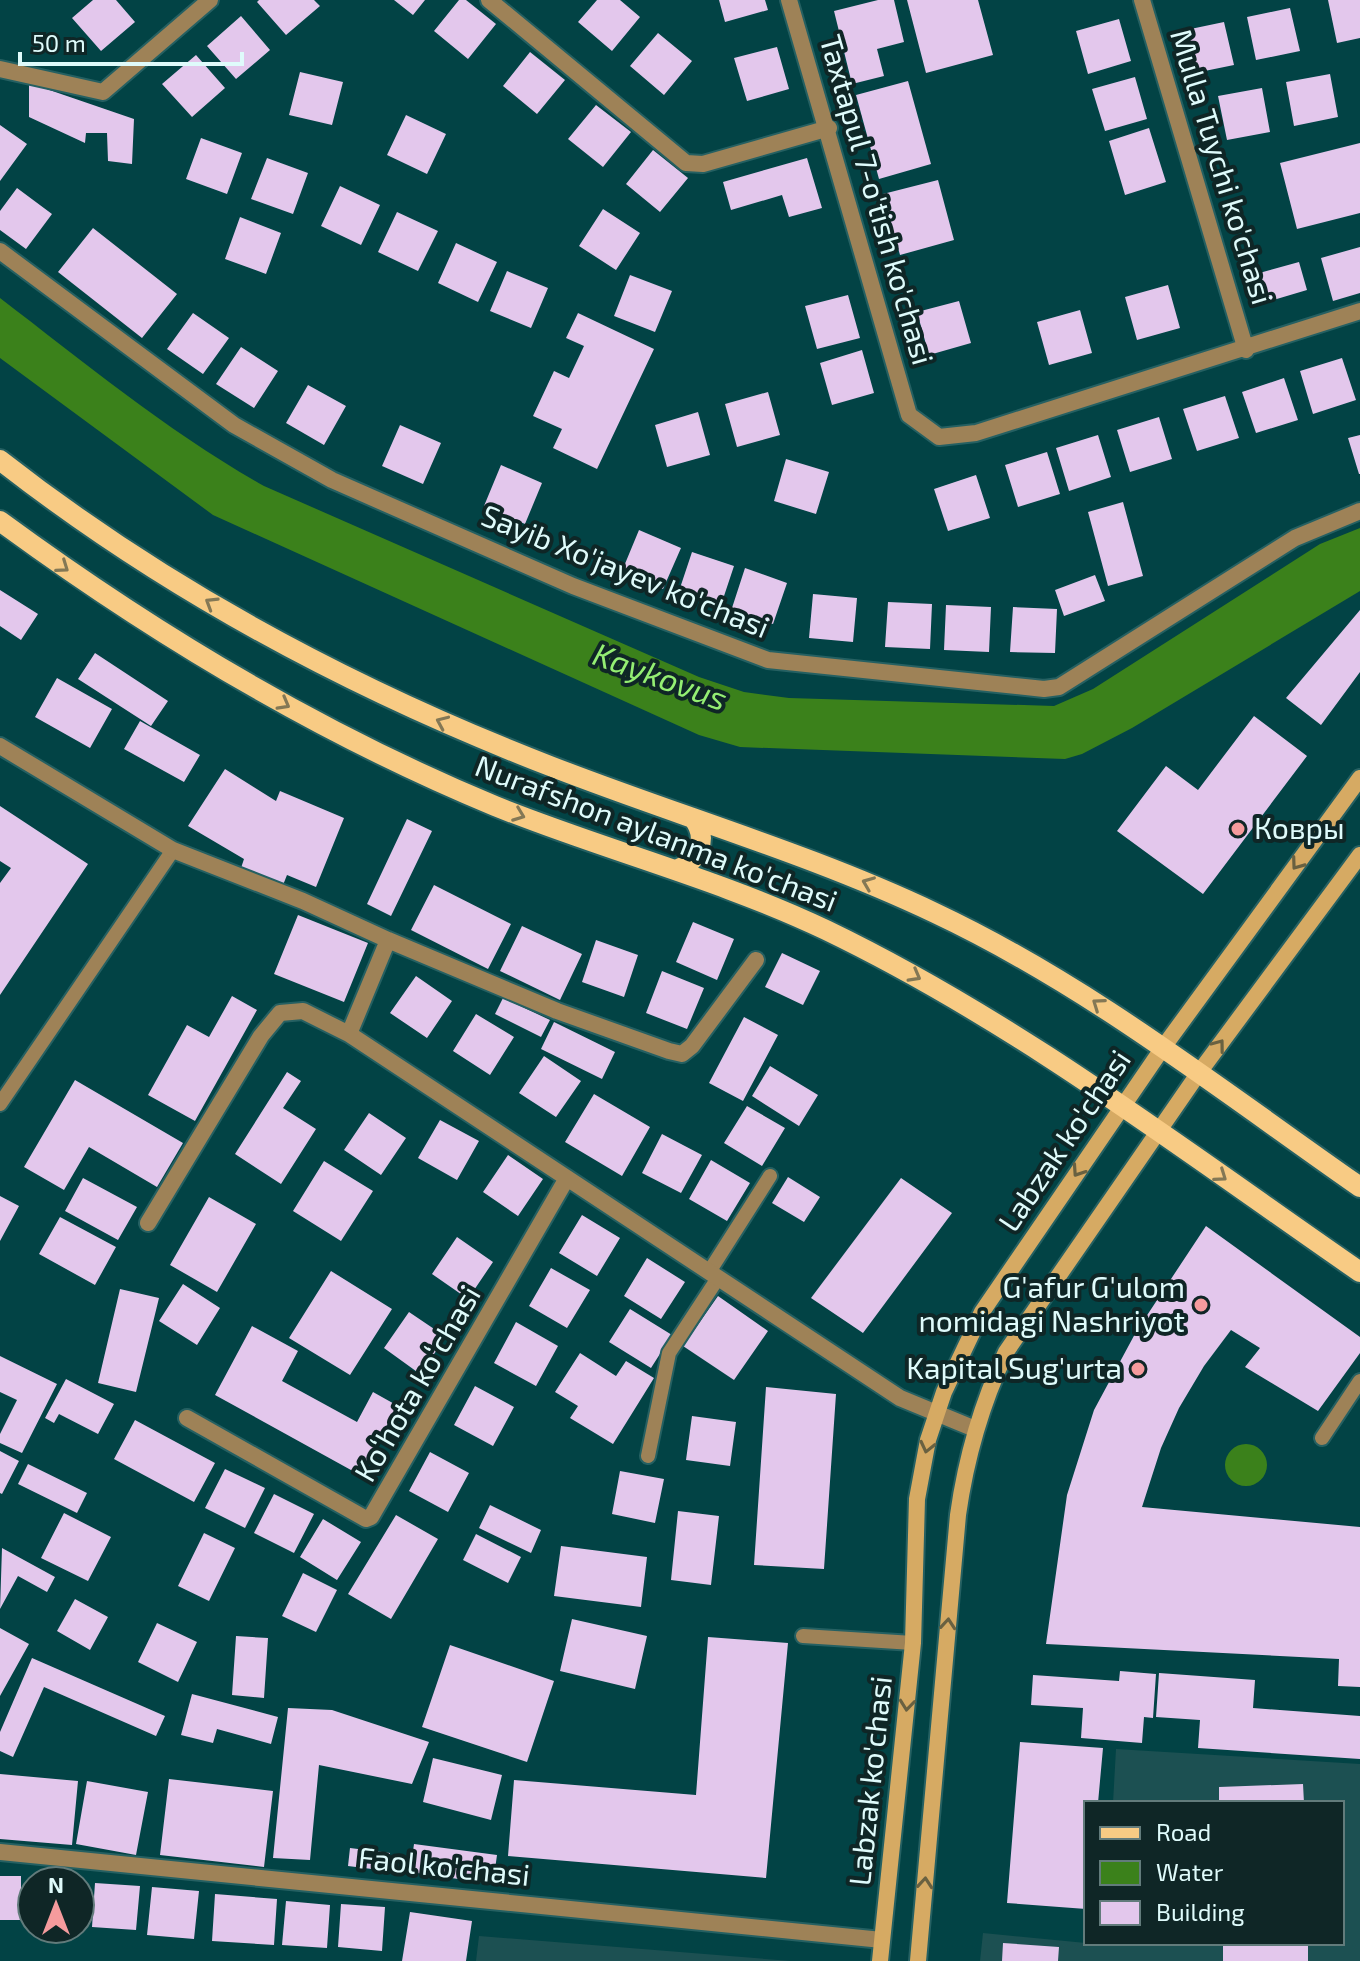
<svg xmlns="http://www.w3.org/2000/svg" width="1360" height="1961" font-family="'Exo 2',sans-serif">
	<style>
		.built { fill: #1c5052 }
		.water { fill: #3b811b }
		.building { fill: #e3c7ec }
		.lines { fill: none; stroke-linecap: round; stroke-linejoin: round }
		.service-casing { stroke: #256062; stroke-width: 18 }
		.minor-casing { stroke: #256062; stroke-width: 20 }
		.secondary-casing { stroke: #256062; stroke-width: 20 }
		.primary-casing { stroke: #256062; stroke-width: 24 }
		.service { stroke: #9e8257; stroke-width: 14 }
		.minor { stroke: #9e8257; stroke-width: 16 }
		.secondary { stroke: #d6aa63; stroke-width: 16 }
		.primary { stroke: #f8cb84; stroke-width: 20 }
		.oneway { stroke: #847855 }
		.oneway2 { stroke: #696141 }
		.poi-dot { fill: #f59b9d; stroke: #0f2626; stroke-width: 3 }
		.labels { text-anchor: middle; stroke-width: 8; stroke-linejoin: round; paint-order: stroke }
		.street-label { font-size: 30px; fill: #dffbfb; stroke: #0f2626 }
		.poi-label { font-size: 30px; fill: #dffbfb; stroke: #0f2626; text-anchor: end }
		.water-label { font-size: 32px; font-style: italic; fill: #94ee73; stroke: #0f2626 }
	</style>
	<rect width="100%" height="100%" fill="#024345"/>
	<path class="built" d="M1116 1749 1360 1764V1961H980L983 1933 1086 1943H1342V1803H1113Z
		M479 1936 791 1961H476Z"/>
	<path class="water" d="M0 298C85 363 170 433 264 486L699 677 744 692 789 698 1054 706 1093 689 1320 544 1360 528V591L1132 728 1082 754 1065 759 740 747 699 735 213 515 0 358Z
		M1225 1465a21 21 0 1 1 42 0a21 21 0 1 1-42 0Z"/>
	<path class="building" d="M93 0H116L135 22 101 51 72 18Z
		M259 0H314L320 6 286 35 257 2Z
		M394 0H425L413 15Z
		M459 0H466L496 24 468 59 434 31Z
		M597 0H620L640 17 612 51 578 22Z
		M719 0H765L768 10 725 22Z
		M878 0H894L904 42 877 49 884 76 852 84 834 11Z
		M907 0H978L993 55 926 73Z
		M1328 0H1360V38L1337 43Z
		M1290 8 1300 51 1256 60 1247 17Z
		M241 16 270 50 236 79 207 46Z
		M1119 19 1131 61 1088 74 1076 31Z
		M1224 22 1234 65 1190 74 1181 31Z
		M658 33 692 61 664 95 630 66Z
		M777 47 789 89 747 101 734 58Z
		M530 52 565 80 537 114 503 86Z
		M196 55 225 88 192 117 162 84Z
		M300 72 343 82 332 125 289 115Z
		M1330 74 1338 117 1294 126 1286 82Z
		M1135 77 1147 119 1105 131 1092 89Z
		M908 81 931 164 879 179 856 95Z
		M29 83 134 119 132 164 108 161 107 133H86L85 143 29 117Z
		M1262 88 1270 132 1227 140 1218 96Z
		M596 105 631 132 603 167 568 139Z
		M406 115 446 134 427 174 387 155Z
		M0 125 27 144 0 181Z
		M1149 128 1166 182 1125 195 1109 141Z
		M201 138 242 153 227 194 186 179Z
		M1360 143V213L1297 229 1280 163Z
		M653 150 688 178 660 212 626 184Z
		M267 158 308 173 293 214 251 199Z
		M807 158 822 208 789 217 782 195 731 210 723 182Z
		M938 180 954 240 900 255 883 194Z
		M340 186 380 205 361 245 321 226Z
		M17 188 52 214 26 249 0 230V211Z
		M603 209 640 233 616 270 579 246Z
		M397 212 438 231 418 271 378 252Z
		M240 217 281 233 266 274 225 259Z
		M93 228 177 294 142 338 58 272Z
		M456 243 497 262 478 302 438 283Z
		M1360 247V293L1333 301 1321 258Z
		M1299 262 1307 290 1260 304 1252 275Z
		M507 271 548 288 531 328 490 311Z
		M630 275 672 291 655 332 614 316Z
		M1168 285 1180 328 1137 340 1125 297Z
		M848 295 860 338 817 349 805 306Z
		M959 301 971 343 929 355 917 312Z
		M1080 310 1092 353 1049 365 1037 322Z
		M193 313 229 338 203 374 167 349Z
		M578 313 654 349 597 469 553 448 562 429 533 416 554 371 569 378 584 346 566 338Z
		M241 347 278 371 254 408 216 384Z
		M862 350 874 393 832 405 820 363Z
		M1342 358 1356 400 1313 414 1300 371Z
		M1284 378 1298 420 1256 433 1242 392Z
		M308 385 346 406 324 445 286 423Z
		M768 392 780 435 737 447 725 404Z
		M1225 396 1239 438 1197 451 1183 409Z
		M698 412 710 455 667 467 655 425Z
		M1159 417 1172 459 1130 472 1117 430Z
		M400 425 441 443 423 484 382 466Z
		M1098 435 1111 477 1069 491 1056 448Z
		M1360 435V474H1359L1348 438Z
		M1047 452 1060 494 1018 507 1005 465Z
		M786 459 829 472 816 514 774 501Z
		M501 465 542 483 525 524 484 506Z
		M976 475 990 518 948 531 934 489Z
		M1123 502 1143 576 1108 586 1088 512Z
		M639 530 681 548 663 589 622 571Z
		M692 552 734 566 720 608 678 594Z
		M745 568 787 583 773 624 731 611Z
		M1095 575 1105 601 1064 616 1055 590Z
		M0 590 38 614 21 640 0 626Z
		M813 594 857 598 853 642 809 638Z
		M888 602 932 604 930 649 885 647Z
		M946 605 991 607 989 652 944 650Z
		M1013 607 1057 609 1055 653 1010 652Z
		M1360 610V672L1321 725 1286 698Z
		M95 653 168 701 151 726 78 679Z
		M57 678 112 709 90 748 35 717Z
		M1254 716 1307 756 1203 894 1117 831 1166 766 1198 790Z
		M140 721 200 755 184 782 124 749Z
		M225 769 276 801 280 791 344 818 316 887 287 875 283 885 241 868 244 859 188 826Z
		M0 806 88 864 0 995V883L11 868 0 861Z
		M407 819 432 831 391 916 367 904Z
		M434 885 511 924 488 969 411 930Z
		M298 915 368 943 344 1002 274 974Z
		M693 922 734 939 717 980 676 962Z
		M522 926 582 954 560 1000 500 971Z
		M596 940 638 955 624 997 582 982Z
		M782 953 820 971 803 1005 765 987Z
		M662 971 704 988 687 1029 646 1013Z
		M416 976 452 1001 427 1038 390 1013Z
		M232 996 257 1010 195 1121 148 1095 187 1025 209 1037Z
		M503 998 550 1020 541 1037 495 1014Z
		M476 1014 514 1037 490 1075 453 1051Z
		M744 1017 778 1035 743 1101 709 1083Z
		M554 1022 615 1052 602 1079 541 1049Z
		M544 1056 581 1081 556 1117 519 1093Z
		M770 1066 818 1095 799 1126 752 1096Z
		M287 1072 301 1081 283 1108 316 1129 281 1184 235 1154Z
		M75 1080 183 1143 157 1187 89 1147 64 1190 24 1167Z
		M594 1094 650 1127 622 1176 565 1142Z
		M747 1106 785 1128 762 1166 724 1143Z
		M369 1113 406 1138 381 1175 344 1150Z
		M440 1120 479 1141 457 1180 418 1158Z
		M662 1134 702 1155 681 1193 642 1173Z
		M508 1155 543 1179 518 1216 483 1192Z
		M711 1160 750 1183 727 1221 689 1199Z
		M324 1161 373 1191 341 1241 293 1211Z
		M788 1177 820 1197 804 1222 772 1203Z
		M83 1178 137 1207 118 1240 65 1211Z
		M901 1178 952 1213 863 1333 811 1298Z
		M0 1196 19 1206 0 1241Z
		M209 1197 256 1224 217 1292 170 1265Z
		M582 1215 620 1238 597 1276 559 1253Z
		M60 1217 116 1247 95 1285 39 1254Z
		M1206 1226 1360 1337V1353L1318 1411 1245 1367 1260 1348 1231 1330 1204 1366 1179 1408 1161 1448 1142 1507 1360 1527V1687L1338 1686 1339 1659 1046 1644 1067 1495 1094 1410 1136 1332Z
		M457 1237 493 1262 468 1299 432 1274Z
		M647 1258 685 1282 661 1319 624 1296Z
		M551 1268 590 1290 567 1328 529 1306Z
		M331 1271 392 1309 350 1375 289 1338Z
		M183 1284 220 1308 197 1345 159 1321Z
		M120 1289 159 1298 136 1392 98 1383Z
		M718 1296 768 1331 734 1380 683 1346Z
		M630 1309 672 1335 651 1368 609 1342Z
		M409 1312 446 1337 420 1374 384 1348Z
		M516 1322 558 1346 536 1386 494 1363Z
		M252 1326 298 1351 282 1381 357 1422 373 1392 398 1406 360 1475 215 1395Z
		M580 1353 616 1376 626 1361 654 1378 613 1444 570 1418 578 1406 555 1392Z
		M0 1356 57 1384 22 1453 0 1443V1434L17 1400 0 1392Z
		M66 1379 114 1404 98 1434 59 1414 54 1423 45 1418Z
		M475 1386 514 1407 493 1446 454 1425Z
		M766 1387 836 1394 824 1569 754 1565Z
		M692 1416 736 1422 730 1466 686 1460Z
		M135 1420 215 1463 194 1502 114 1459Z
		M0 1451 19 1461 2 1494 0 1493Z
		M430 1452 469 1473 448 1512 409 1491Z
		M28 1464 87 1493 77 1513 18 1484Z
		M225 1469 265 1488 245 1528 205 1508Z
		M620 1471 664 1479 655 1523 612 1514Z
		M274 1494 314 1514 294 1553 254 1533Z
		M490 1505 541 1530 531 1553 479 1528Z
		M678 1511 719 1516 711 1585 671 1580Z
		M64 1513 111 1537 88 1581 41 1558Z
		M396 1515 438 1539 391 1619 348 1594Z
		M323 1519 361 1542 337 1580 300 1557Z
		M204 1533 235 1548 209 1601 178 1586Z
		M476 1534 521 1557 508 1583 463 1560Z
		M561 1546 647 1557 641 1607 554 1596Z
		M2 1548 55 1577 47 1592 18 1576 0 1609Z
		M303 1573 337 1590 316 1632 282 1616Z
		M75 1599 108 1617 90 1650 57 1631Z
		M572 1619 647 1636 635 1689 560 1671Z
		M157 1623 197 1642 178 1682 138 1662Z
		M0 1628 29 1644 0 1696Z
		M236 1636 268 1638 264 1698 232 1695Z
		M708 1637 788 1643 766 1878 508 1856 514 1780 696 1795Z
		M450 1645 554 1681 527 1762 422 1727Z
		M32 1658 165 1716 156 1736 44 1687 13 1757 0 1751V1732Z
		M1120 1671 1156 1674 1153 1718 1144 1717 1142 1743 1081 1738 1083 1708 1031 1705 1033 1675 1119 1681Z
		M1159 1673 1255 1680 1253 1708 1360 1716V1759L1198 1748 1200 1720 1156 1717Z
		M192 1694 278 1717 271 1744 217 1729 213 1743 181 1735Z
		M288 1708 332 1710 429 1742 412 1784 319 1765 310 1860 273 1858Z
		M1020 1742 1103 1748 1098 1803H1086V1909L1007 1903Z
		M433 1758 502 1775 491 1820 423 1802Z
		M0 1774 78 1781 72 1845 0 1839Z
		M169 1779 273 1791 264 1867 160 1855Z
		M87 1781 148 1792 136 1855 76 1844Z
		M1303 1784 1304 1803H1219V1787Z
		M414 1844 497 1855 493 1884 410 1872Z
		M350 1848 390 1853 388 1871 348 1866Z
		M0 1876H21V1920H0Z
		M95 1883 140 1886 136 1930 92 1927Z
		M152 1887 199 1891 194 1939 147 1935Z
		M215 1894 277 1899 274 1945 212 1941Z
		M286 1901 330 1905 327 1948 282 1945Z
		M341 1904 385 1907 382 1951 338 1947Z
		M410 1912 472 1921 466 1961H402Z
		M1003 1943 1059 1947 1058 1961H1002Z
		M1223 1943H1308V1961H1223Z"/>
	<g class="lines">
		<g class="service-casing">
			<path id="service" d="M0 1104 173 850
				M709 1272 770 1176
				M1322 1438 1360 1381
				M648 1456 669 1353 718 1278
				M803 1636 913 1643"/>
		</g>
		<g class="minor-casing">
			<path id="minor" d="M489 0 686 163 703 164 829 128
				M789 0 909 415 939 437 976 433 1360 311
				M1142 0 1246 350
				M0 69 103 92 210 0
				M0 251 234 425 332 480 573 586 768 660 1044 689 1059 687 1295 538 1360 511
				M0 746 173 850 303 901 388 940 557 1011 669 1051 682 1054 692 1046 756 960
				M349 1034 900 1398 975 1429
				M148 1223 261 1036 280 1013 303 1011 349 1034 388 940
				M187 1418 366 1519 371 1517 567 1178
				M0 1852 882 1940"/>
		</g>
		<g class="secondary-casing">
			<path id="secondary" d="M880 1961 913 1643 917 1499 928 1440 944 1392 982 1312 1162 1049 1360 778
				M918 1961 958 1515C966 1458 981 1405 1006 1352L1198 1074 1360 855"/>
		</g>
		<g class="primary-casing">
			<path id="primary" d="M0 460C166 590 354 690 550 766 678 816 811 854 935 913 1088 985 1222 1091 1360 1187
				M0 521C154 634 319 733 495 806 604 850 719 879 826 930 1017 1022 1186 1152 1360 1272
				M676 870C699 861 709 838 693 818"/>
		</g>
		<use href="#service" class="service"/>
		<use href="#minor" class="minor"/>
		<use href="#secondary" class="secondary"/>
		<use href="#primary" class="primary"/>
	</g>
	<defs><path id="oneway-chevron" d="M-2-3.5L2.5 0L-2 3.5" fill="none" stroke-width="1.6" stroke-linecap="round" stroke-linejoin="round" transform="scale(2)"/></defs>
	<g class="oneway">
		<use href="#oneway-chevron" transform="translate(63 567) rotate(35)"/>
		<use href="#oneway-chevron" transform="translate(211 603) rotate(-148)"/>
		<use href="#oneway-chevron" transform="translate(284 704) rotate(29)"/>
		<use href="#oneway-chevron" transform="translate(442 722) rotate(-156)"/>
		<use href="#oneway-chevron" transform="translate(519 815) rotate(21)"/>
		<use href="#oneway-chevron" transform="translate(868 883) rotate(-158)"/>
		<use href="#oneway-chevron" transform="translate(915 976) rotate(29)"/>
		<use href="#oneway-chevron" transform="translate(1098 1004) rotate(-145)"/>
		<use href="#oneway-chevron" transform="translate(1221 1176) rotate(35)"/>
	</g>
	<g class="oneway2">
		<use href="#oneway-chevron" transform="translate(1297 864) rotate(126)"/>
		<use href="#oneway-chevron" transform="translate(1219 1045) rotate(-53)"/>
		<use href="#oneway-chevron" transform="translate(1078 1171) rotate(124)"/>
		<use href="#oneway-chevron" transform="translate(927 1447) rotate(103)"/>
		<use href="#oneway-chevron" transform="translate(948 1624) rotate(-85)"/>
		<use href="#oneway-chevron" transform="translate(907 1705) rotate(96)"/>
		<use href="#oneway-chevron" transform="translate(925 1883) rotate(-85)"/>
	</g>
	<g class="poi-dot">
		<circle cx="1238" cy="829" r="8"/>
		<circle cx="1201" cy="1305" r="8"/>
		<circle cx="1138" cy="1369" r="8"/>
	</g>
	<g class="labels">
		<g class="street-label">
			<text transform="translate(1221 167) rotate(73)" y="10">Mulla Tuychi ko'chasi</text>
			<text transform="translate(876 200) rotate(74)" y="10">Taxtapul 7-o'tish ko'chasi</text>
			<text transform="translate(625 572) rotate(22)" y="10">Sayib Xo'jayev ko'chasi</text>
			<text transform="translate(656 834) rotate(21)" y="10">Nurafshon aylanma ko'chasi</text>
			<text transform="translate(1065 1141) rotate(-56)" y="10">Labzak ko'chasi</text>
			<text transform="translate(418 1384) rotate(-60)" y="10">Koʻhota koʻchasi</text>
			<text transform="translate(871 1781) rotate(-84)" y="10">Labzak ko'chasi</text>
			<text transform="translate(444 1867) rotate(6)" y="10">Faol ko'chasi</text>
		</g>
		<g class="poi-label">
			<text x="1254" y="839" text-anchor="start">Ковры</text>
			<text x="1185" y="1298">G'afur G'ulom<tspan x="1185" dy="34">nomidagi Nashriyot</tspan></text>
			<text x="1122" y="1379">Kapital Sug'urta</text>
		</g>
		<g class="water-label">
			<text transform="translate(660 677) rotate(20)" y="11">Kaykovus</text>
		</g>
	</g>
	<rect x="1084" y="1801" width="260" height="144" fill="#0f2626" stroke="#627b7b" stroke-width="2"/>
	<rect x="1100" y="1827" width="40" height="12" fill="#f8cb84" stroke="#627b7b" stroke-width="2"/>
	<text x="1156" y="1841" font-size="24" fill="#dffbfb">Road</text>
	<rect x="1100" y="1861" width="40" height="24" fill="#3b811b" stroke="#627b7b" stroke-width="2"/>
	<text x="1156" y="1881" font-size="24" fill="#dffbfb">Water</text>
	<rect x="1100" y="1901" width="40" height="24" fill="#e3c7ec" stroke="#627b7b" stroke-width="2"/>
	<text x="1156" y="1921" font-size="24" fill="#dffbfb">Building</text>
	<g transform="translate(56 1905)"><circle r="38" fill="#0f2626" stroke="#627b7b" stroke-width="2"/>
	<path d="M0-6L14 30L0 20L-14 30Z" fill="#f59b9d"/>
	<text y="-12" font-size="22" font-weight="bold" text-anchor="middle" fill="#dffbfb">N</text>
	</g>
	<path d="M20 52v12h222v-12" fill="none" stroke="#dffbfb" stroke-width="4"/>
	<text x="32" y="52" font-size="24" fill="#dffbfb" stroke="#0f2626" stroke-width="6" paint-order="stroke">50 m</text>
</svg>
